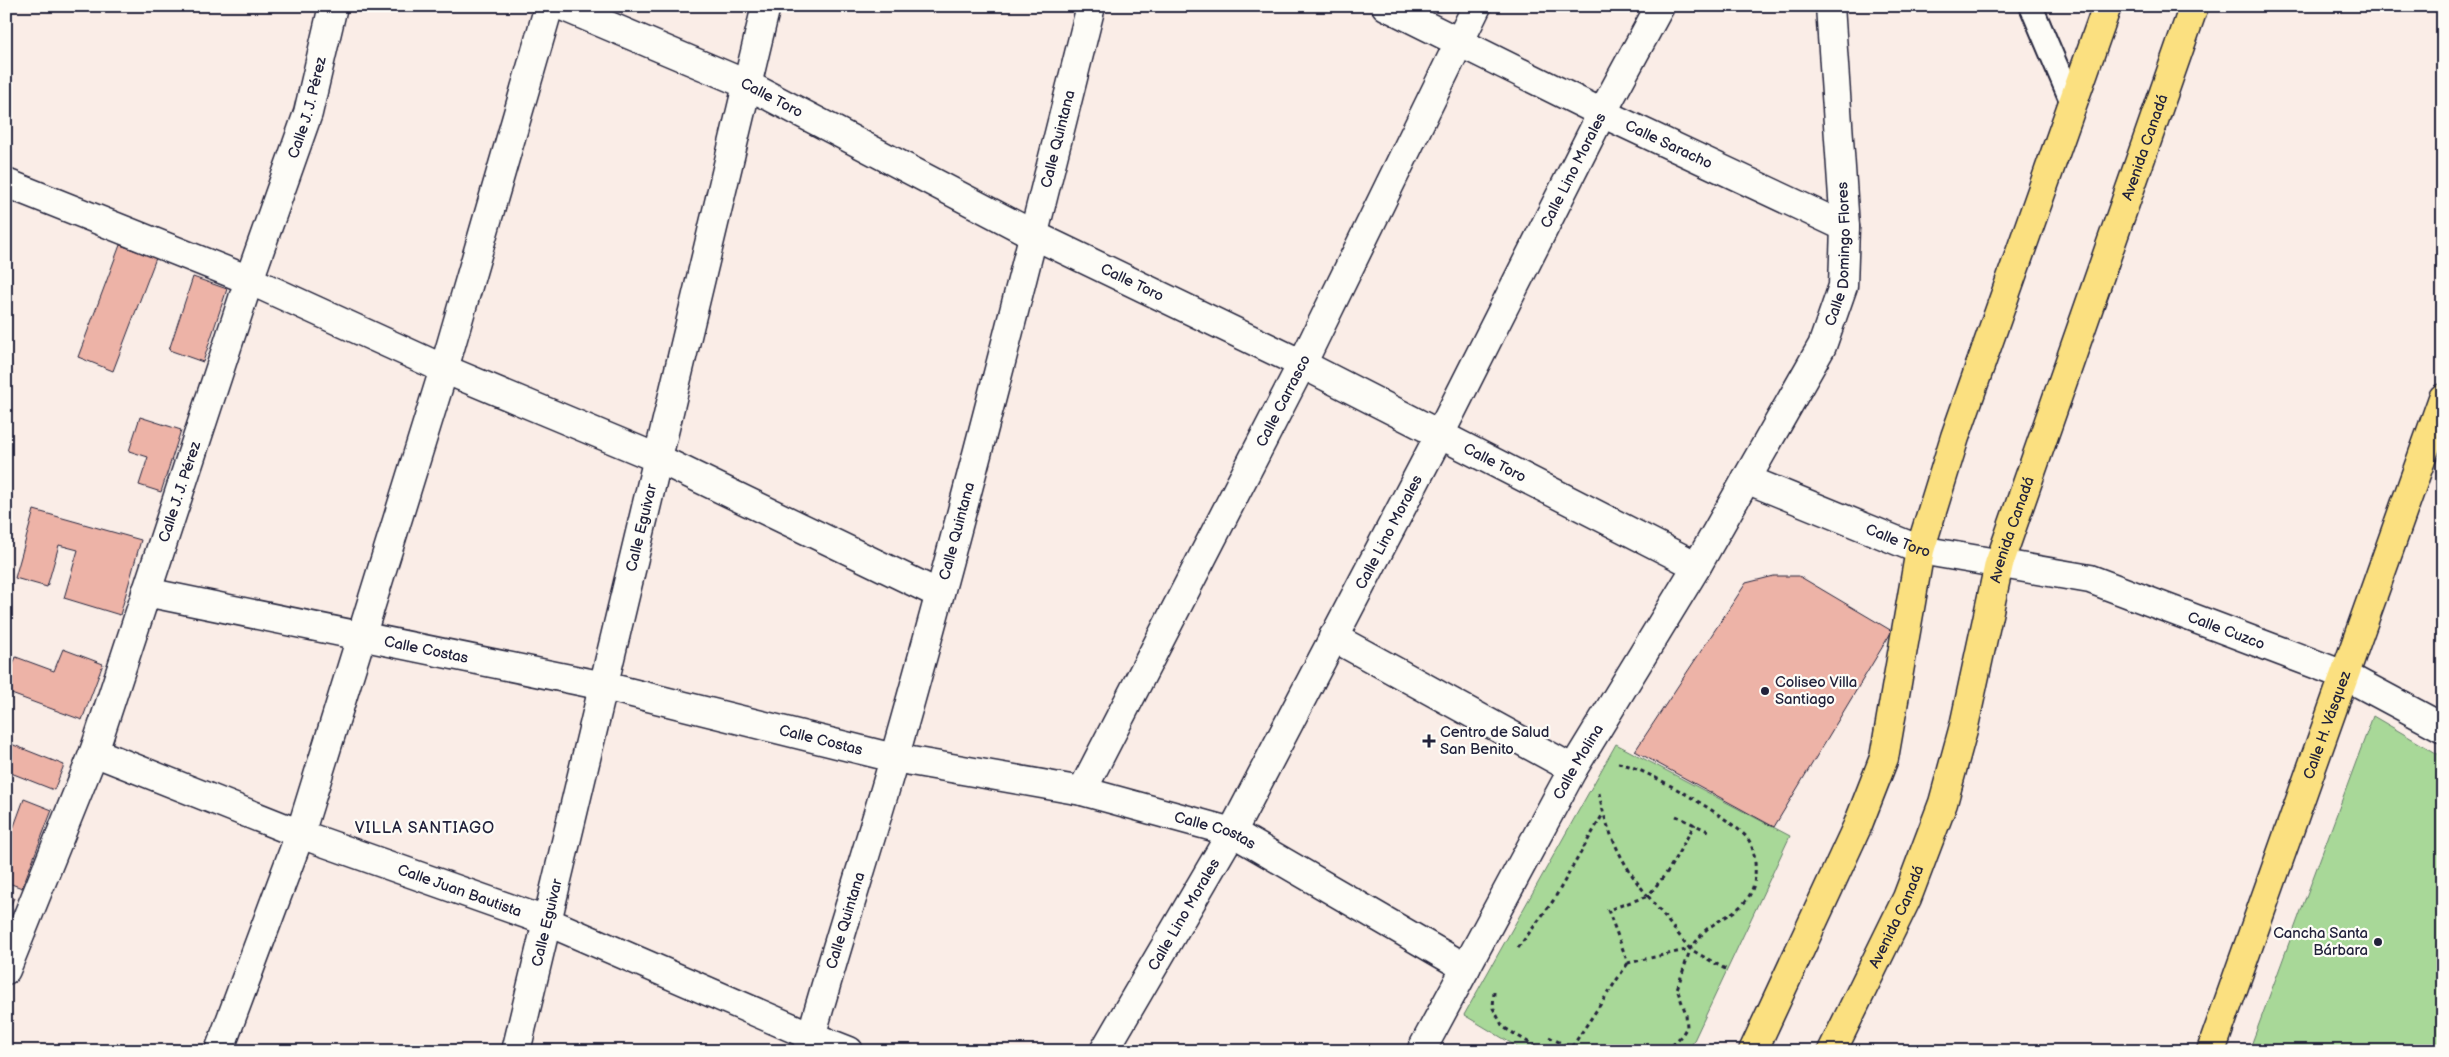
<svg xmlns="http://www.w3.org/2000/svg" width="2449" height="1057" font-family="'Balsamiq Sans',sans-serif">
	<style>
		.green { fill: #a8d898; stroke: #657d6a }
		.building { fill: #edb3a7; stroke: #22223b }
		.lines { fill: none; stroke-linecap: round; stroke-linejoin: round }
		.lane-casing { stroke: #22223b; stroke-width: 26 }
		.street-casing { stroke: #22223b; stroke-width: 31 }
		.primary-casing { stroke: #22223b; stroke-width: 31 }
		.highway-casing { stroke: #22223b; stroke-width: 31 }
		.path { stroke: #22223b; stroke-width: 3; stroke-dasharray: 4 4; stroke-linecap: butt }
		.lane { stroke: #fdfcf7; stroke-width: 22 }
		.street { stroke: #fdfcf7; stroke-width: 28 }
		.primary { stroke: #fbe080; stroke-width: 28 }
		.highway { stroke: #fbe080; stroke-width: 28 }
		.poi-dot { fill: #22223b; stroke: #fdfcf7; stroke-width: 2 }
		.labels { text-anchor: middle; stroke-width: 4.5; stroke-linejoin: round; paint-order: stroke }
		.street-label { font-size: 15px; fill: #22223b; stroke: #fdfcf7 }
		.poi-label { font-size: 15px; fill: #22223b; stroke: #fdfcf7; text-anchor: start }
		.neighbourhood-label { font-size: 16px; letter-spacing: 1px; fill: #22223b; stroke: #fdfcf7 }
	</style>
	<rect width="100%" height="100%" fill="#faede7"/>
	<filter id="ink" filterUnits="userSpaceOnUse"><feTurbulence type="fractalNoise" baseFrequency=".02" numOctaves="2"/><feDisplacementMap in="SourceGraphic" scale="10" xChannelSelector="R" yChannelSelector="G"/><feConvolveMatrix kernelMatrix="1 2 1 2 8 2 1 2 1" color-interpolation-filters="sRGB"/></filter>
	<g filter="url(#ink)">
		<path class="green" d="M2373 716 2443 757V1051H2249Z
			M1616 744 1790 836 1689 1051H1524L1464 1015Z"/>
		<path class="building" d="M120 245 156 258 113 371 78 357Z
			M193 277 227 289 203 362 169 350Z
			M140 417 181 430 161 492 139 485 148 457 129 451Z
			M34 510 141 540 120 615 64 598 78 550 59 545 47 587 15 578Z
			M1774 576H1799L1892 631 1774 827 1635 751 1746 583Z
			M63 649 103 664 82 720 6 692V682L16 657 54 671Z
			M6 742 64 765 54 790 6 771Z
			M24 799 52 810 22 888 6 882V827L13 829Z
			M6 894 14 898 6 915Z"/>
		<g class="lines">
			<g class="lane-casing">
				<path id="lane" d="M2031 6 2073 105"/>
			</g>
			<g class="street-casing">
				<g id="street">
					<path id="s1" d="M562 6 746 84 1034 235 1302 364 1697 566"/>
					<path id="s2" d="M1386 6 1602 113 1845 227"/>
					<path d="M6 183 249 280 444 369 657 458 939 594"/>
					<path id="s3" d="M1746 479 1920 550 2090 579 2344 675 2443 728"/>
					<path id="s4" d="M146 592 604 686 894 758 1082 791 1232 832 1466 968"/>
					<path d="M1333 637 1573 769"/>
					<path id="s5" d="M94 752 300 834 546 921 811 1036 849 1051"/>
					<path id="s6" d="M1082 791 1302 364 1477 6"/>
					<path id="s7" d="M6 970 94 752 249 280 308 113 333 6"/>
					<path d="M219 1051 300 834 444 369 549 6"/>
					<path id="s8" d="M516 1051 766 6"/>
					<path id="s9" d="M807 1051C834 953 866 856 894 759 965 509 1028 258 1091 6"/>
					<path id="s10" d="M1104 1051 1232 832 1440 434 1602 113 1660 6"/>
					<path id="s11" d="M1421 1051 1573 769 1697 566 1822 346 1843 286 1845 227 1830 6"/>
				</g>
			</g>
			<g class="primary-casing">
				<g id="primary">
					<path id="s12" d="M2211 1051 2443 398"/>
				</g>
			</g>
			<g class="highway-casing">
				<g id="highway">
					<path d="M1753 1051 1857 827 1884 758 1920 550 1955 437 2107 6"/>
					<path id="s13" d="M1832 1051 1907 898 1943 803 1964 726 1999 564 2194 6"/>
				</g>
			</g>
			<path class="path" d="M1618 763C1640 765 1735 820 1748 839 1756 850 1757 874 1753 887 1746 910 1725 915 1707 929 1701 934 1696 943 1690 949L1727 970
				M1599 793C1606 831 1623 867 1648 896L1668 871 1695 824
				M1676 816 1712 833
				M1648 896 1690 949 1628 963 1608 910Z
				M1518 948 1553 901 1603 814
				M1494 992 1493 1008 1503 1027 1543 1051
				M1549 1037 1577 1051
				M1572 1047 1628 963
				M1667 1051 1682 1035 1687 1027 1686 1014 1677 989 1690 950"/>
			<use href="#lane" class="lane"/>
			<use href="#street" class="street"/>
			<use href="#primary" class="primary"/>
			<use href="#highway" class="highway"/>
		</g>
	</g>
	<g class="poi-dot">
		<circle cx="1765" cy="691" r="5"/>
		<path d="M1426.5 733.5h5v5h5v5h-5v5h-5v-5h-5v-5h5z"/>
		<circle cx="2378" cy="942" r="5"/>
	</g>
	<g class="labels">
		<g class="street-label">
			<text dy="5" stroke="none"><textPath href="#s1" startOffset="229">Calle Toro</textPath></text>
			<text dy="5" stroke="none"><textPath href="#s7" startOffset="914">Calle J. J. Pérez</textPath></text>
			<text dy="5" stroke="none"><textPath href="#s9" startOffset="946">Calle Quintana</textPath></text>
			<text dy="5" stroke="none"><textPath href="#s2" startOffset="315">Calle Saracho</textPath></text>
			<text dy="5" stroke="none"><textPath href="#s13" startOffset="959">Avenida Canadá</textPath></text>
			<text dy="5" stroke="none"><textPath href="#s10" startOffset="998">Calle Lino Morales</textPath></text>
			<text dy="5" stroke="none"><textPath href="#s11" startOffset="906">Calle Domingo Flores</textPath></text>
			<text dy="5" stroke="none"><textPath href="#s1" startOffset="634">Calle Toro</textPath></text>
			<text dy="5" stroke="none"><textPath href="#s6" startOffset="439">Calle Carrasco</textPath></text>
			<text dy="5" stroke="none"><textPath href="#s1" startOffset="1039">Calle Toro</textPath></text>
			<text dy="5" stroke="none"><textPath href="#s7" startOffset="509">Calle J. J. Pérez</textPath></text>
			<text dy="5" stroke="none"><textPath href="#s8" startOffset="538">Calle Eguivar</textPath></text>
			<text dy="5" stroke="none"><textPath href="#s9" startOffset="541">Calle Quintana</textPath></text>
			<text dy="5" stroke="none"><textPath href="#s13" startOffset="554">Avenida Canadá</textPath></text>
			<text dy="5" stroke="none"><textPath href="#s10" startOffset="592">Calle Lino Morales</textPath></text>
			<text dy="5" stroke="none"><textPath href="#s3" startOffset="164">Calle Toro</textPath></text>
			<text dy="5" stroke="none"><textPath href="#s3" startOffset="506">Calle Cuzco</textPath></text>
			<text dy="5" stroke="none"><textPath href="#s4" startOffset="286">Calle Costas</textPath></text>
			<text dy="5" stroke="none"><textPath href="#s12" startOffset="346">Calle H. Vásquez</textPath></text>
			<text dy="5" stroke="none"><textPath href="#s4" startOffset="691">Calle Costas</textPath></text>
			<text dy="5" stroke="none"><textPath href="#s11" startOffset="329">Calle Molina</textPath></text>
			<text dy="5" stroke="none"><textPath href="#s4" startOffset="1096">Calle Costas</textPath></text>
			<text dy="5" stroke="none"><textPath href="#s5" startOffset="391">Calle Juan Bautista</textPath></text>
			<text dy="5" stroke="none"><textPath href="#s10" startOffset="158">Calle Lino Morales</textPath></text>
			<text dy="5" stroke="none"><textPath href="#s13" startOffset="149">Avenida Canadá</textPath></text>
			<text dy="5" stroke="none"><textPath href="#s9" startOffset="136">Calle Quintana</textPath></text>
			<text dy="5" stroke="none"><textPath href="#s8" startOffset="132">Calle Eguivar</textPath></text>
		</g>
		<g class="poi-label">
			<text x="1775" y="687">Coliseo Villa<tspan x="1775" dy="17">Santiago</tspan></text>
			<text x="1440" y="737">Centro de Salud<tspan x="1440" dy="17">San Benito</tspan></text>
			<text x="2368" y="938" text-anchor="end">Cancha Santa<tspan x="2368" dy="17">Bárbara</tspan></text>
		</g>
		<g class="neighbourhood-label">
			<text x="425" y="833">VILLA SANTIAGO</text>
		</g>
	</g>
	<rect width="2449" height="1057" fill="none" stroke="#fdfcf7" stroke-width="25"/>
	<rect x="12" y="12" width="2424" height="1032" fill="none" stroke="#22223b" stroke-width="2" filter="url(#ink)"/>
</svg>
